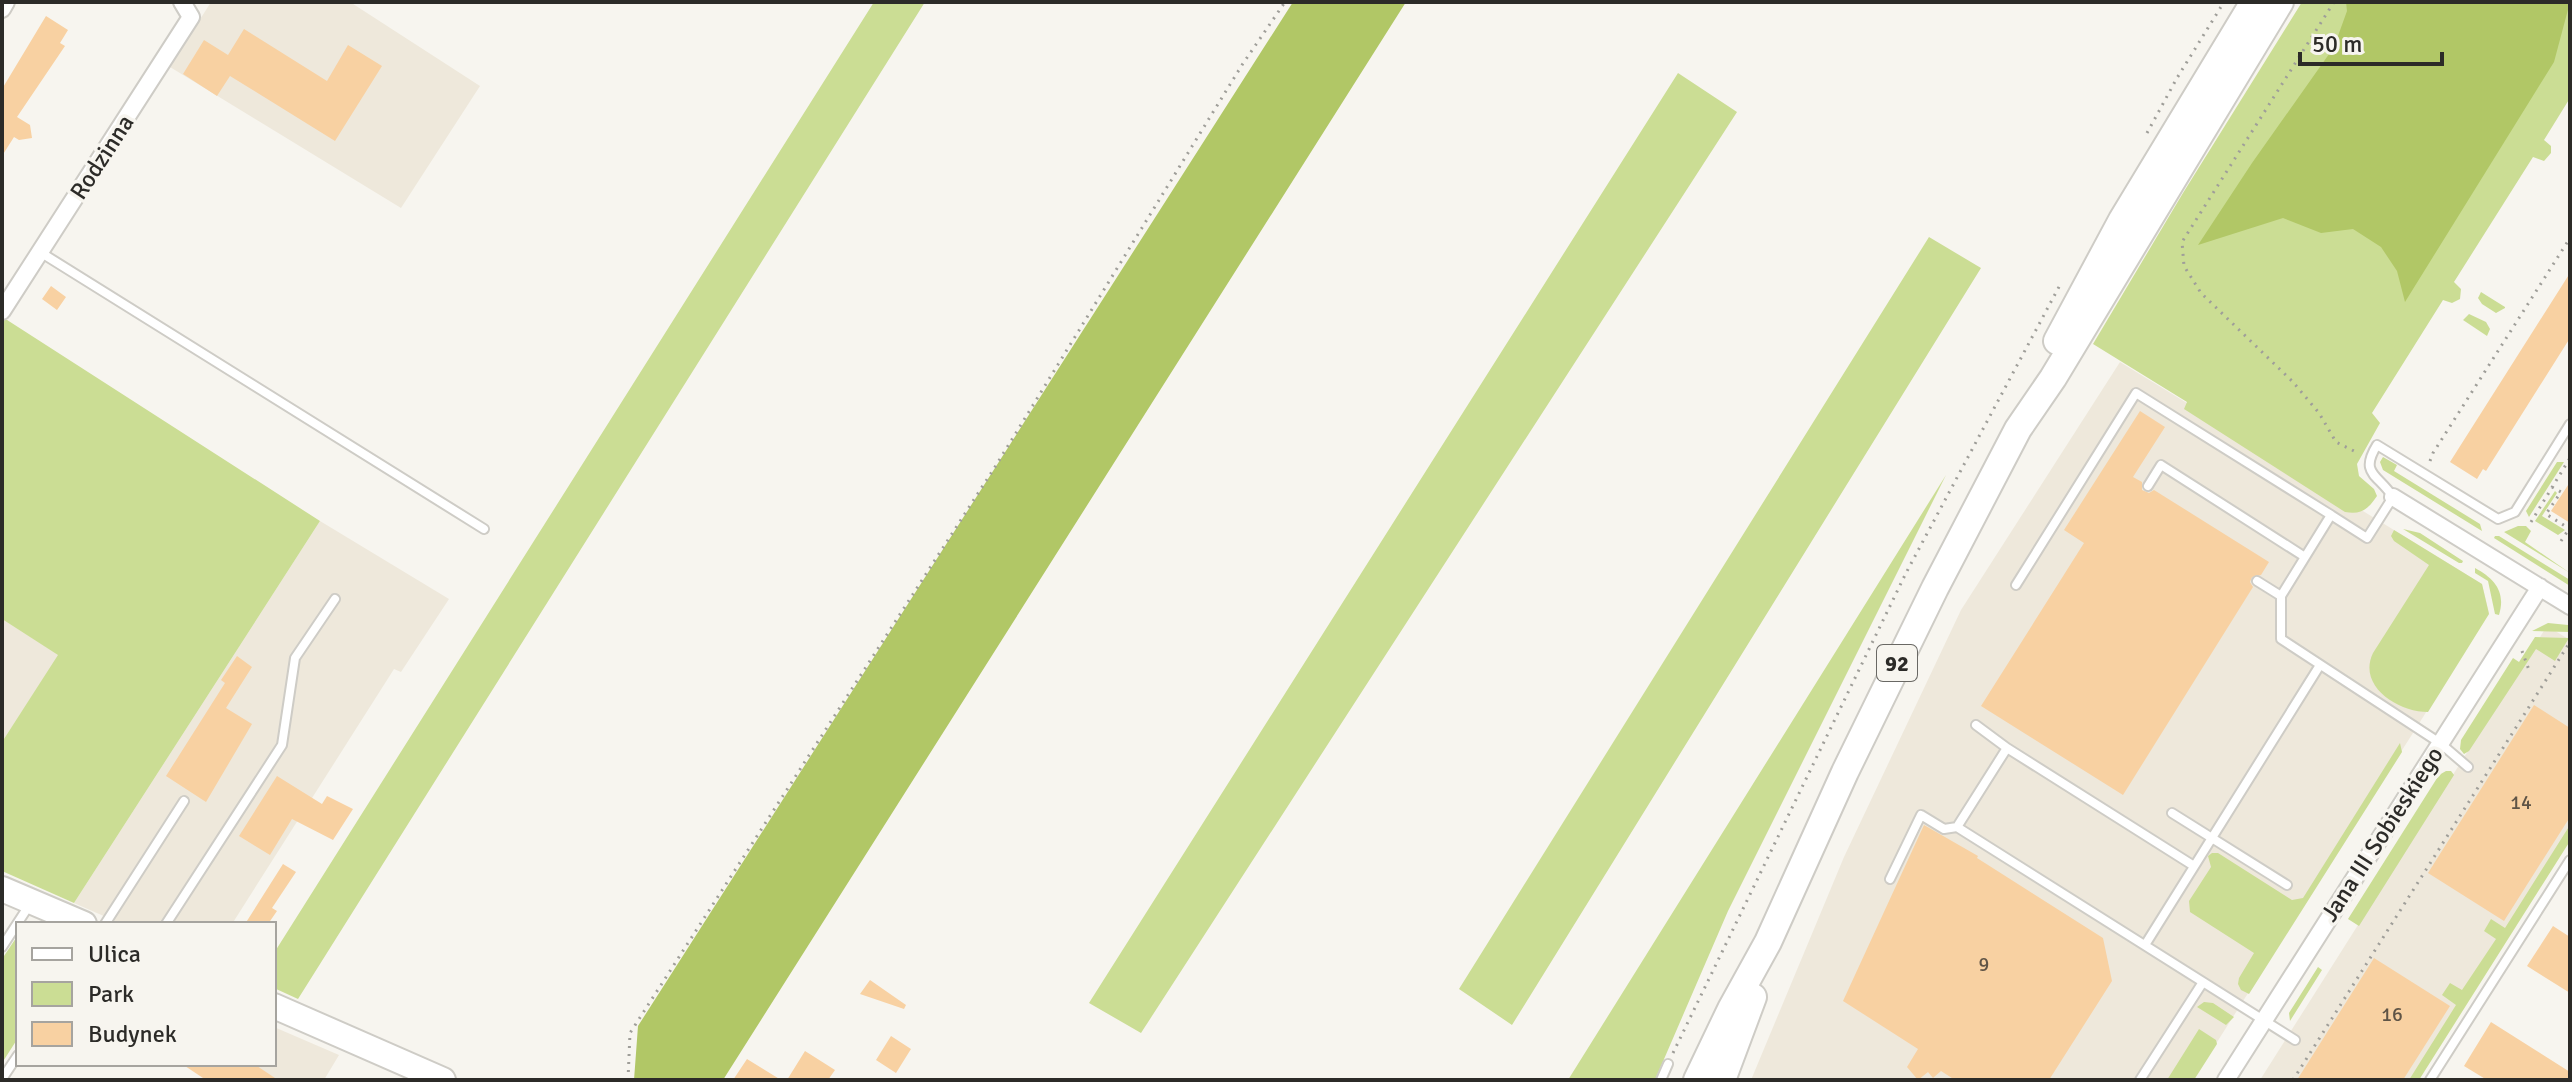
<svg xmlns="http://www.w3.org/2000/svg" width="2572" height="1082" font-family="Signika,sans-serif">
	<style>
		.built { fill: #eee8db }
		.green { fill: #cbdd94 }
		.forest { fill: #b1c766 }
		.building { fill: #f8d1a2 }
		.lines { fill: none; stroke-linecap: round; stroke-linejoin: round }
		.lane-casing { stroke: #ceccc6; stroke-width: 12 }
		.street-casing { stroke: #ceccc6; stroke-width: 20 }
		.secondary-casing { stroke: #ceccc6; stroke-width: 28 }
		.primary-casing { stroke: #ceccc6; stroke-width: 30 }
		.path { stroke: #9f9e99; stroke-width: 3; stroke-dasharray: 2 6; stroke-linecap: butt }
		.lane { stroke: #fff; stroke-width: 8 }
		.street { stroke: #fff; stroke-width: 16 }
		.secondary { stroke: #fff; stroke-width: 24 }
		.primary { stroke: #fff; stroke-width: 26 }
		.labels { text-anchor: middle; stroke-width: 7; stroke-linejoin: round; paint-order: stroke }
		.number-label { font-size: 20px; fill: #5f5446 }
		.shield { fill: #f7f5ef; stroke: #696864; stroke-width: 2 }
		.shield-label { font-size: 22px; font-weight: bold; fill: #2c2b28 }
		.street-label { font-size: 24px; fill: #2c2b28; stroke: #f7f5ef }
	</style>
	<rect width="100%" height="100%" fill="#f7f5ef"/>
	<path class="built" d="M211 2H350L480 86 401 208 170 67Z
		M2120 362 2482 584 2489 613 2193 1080H1751L1844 857 1961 610Z
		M320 521 449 599 401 672 394 669 232 924H122L74 903Z
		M2 619 59 655 2 742Z
		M2547 626 2570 640V839L2417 1080H2260Z
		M274 1027 339 1055 324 1080H208L219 1064H274Z"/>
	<path class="green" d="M874 2H925L298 999 274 988V953Z
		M2302 2H2570V98L2544 140 2551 146V153L2544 161 2533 157 2454 282 2461 289 2460 299 2452 303 2443 300 2372 413 2380 423 2357 464 2359 476 2374 489 2377 496C2368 509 2362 515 2345 512L2184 409 2187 402 2093 344 2183 193Z
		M1678 73 1737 112 1141 1033 1089 1003Z
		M1929 237 1981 268 1512 1025 1459 989Z
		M2481 292 2505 307V308L2496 313 2482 304 2478 298Z
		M2469 314 2486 322 2490 329 2487 336 2463 320Z
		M4 318 320 521 74 903 2 871V742L58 655 2 619Z
		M2383 457 2397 465 2394 471 2480 524 2482 531 2383 470 2380 462Z
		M2557 462H2564L2529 517 2526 511Z
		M1946 475 1728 911 1655 1080H1568Z
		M2555 491 2557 493 2542 516 2565 530 2558 535 2535 521Z
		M2518 526H2526L2531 531 2525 542 2570 573 2504 532Z
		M2403 529 2420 533 2463 561 2462 563H2459Z
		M2394 530 2482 584 2489 614 2428 712C2398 712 2357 686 2373 653L2429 565 2394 541 2391 536Z
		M2495 536H2499L2570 580V586L2494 538Z
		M2475 568C2495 579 2506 592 2499 615L2495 614 2488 581 2475 573Z
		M2548 623 2568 625 2570 632 2532 631Z
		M2535 637 2569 638 2555 661 2536 649 2469 751 2464 754 2460 749 2461 740 2513 658 2519 662Z
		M2400 743 2402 752 2249 994 2241 990 2238 984 2239 978 2254 953 2190 912 2189 901 2211 867 2208 856 2212 853H2218L2292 900 2303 898Z
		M2446 771H2451L2454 775 2359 926 2348 919 2439 775Z
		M2570 825V841L2419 1080H2409L2456 1005 2442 995 2450 983 2462 990 2496 939 2484 931 2491 919 2505 928Z
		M18 935V1038L2 1063V959Z
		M2318 967 2322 970 2290 1021 2289 1013Z
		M2204 1002 2213 1003 2234 1017 2226 1025 2197 1007Z
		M2199 1029 2216 1040 2217 1044 2194 1080H2167Z"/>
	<path class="forest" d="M1293 2H1406L723 1080H634L638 1026Z
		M2346 2H2570L2554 62 2405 302 2397 271 2381 247 2353 229 2321 233 2283 218 2198 245 2252 163 2334 47 2347 11Z"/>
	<path class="building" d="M46 16 68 30 60 43 65 46 17 117 30 125 32 138 19 140 14 137 2 156V89Z
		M244 29 327 81 348 45 382 66 335 141 230 76 217 96 183 74 204 40 228 55Z
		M2570 273V338L2486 471 2483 469 2477 479 2450 462Z
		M51 286 66 297 57 310 42 299Z
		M2140 411 2165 427 2133 477 2142 482V490L2149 493 2154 490 2269 562 2261 575 2252 577 2250 582 2253 587 2123 795 1981 706 2084 543 2064 530Z
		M2570 482V523L2551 511Z
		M237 656 252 667 226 708 252 724 206 802 166 776 225 683 221 680Z
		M2534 705 2570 728V817L2504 921 2428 873Z
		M277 776 322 804 327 796 353 809 333 840 292 819 270 855 239 836Z
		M1924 825 1978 856 1977 858 2103 938 2112 981 2049 1080H1955L1941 1071 1933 1078 1928 1072 1918 1080 1907 1067 1918 1049 1843 1001Z
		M283 864 296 872 272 908 277 911 268 924H245Z
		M2553 926 2570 937V993L2527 966Z
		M2374 958 2450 1006 2403 1080H2297Z
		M870 980 906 1005 904 1009 860 994Z
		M2491 1022 2570 1072V1080H2487L2464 1066Z
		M891 1036 911 1049 896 1073 876 1060Z
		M805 1051 835 1070 828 1080H787Z
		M747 1059 781 1080H733Z
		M182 1064H254L278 1080H206Z"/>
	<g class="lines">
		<g class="lane-casing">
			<path id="lane" d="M40 252 484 529
				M2148 486 2161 465 2305 557
				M2257 581 2281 596
				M2016 585 2136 393 2331 515
				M1976 725 2007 748 2194 866
				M2468 767 2440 743 2281 639V596L2331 515 2367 538 2393 497C2378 474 2359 474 2377 445L2498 519 2515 512 2570 424
				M2172 813 2287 885
				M1957 827 2007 748
				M1890 879 1921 815 1944 829 1957 827 2295 1040
				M105 924 184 801
				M166 924 282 745 295 658 335 599
				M2145 945 2320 665
				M2 947 30 904
				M2 1079 18 1055
				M1661 1080 1668 1064
				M2140 1080 2203 982
				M2430 1080 2570 860"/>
		</g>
		<g class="street-casing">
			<path id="street" d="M2 9 6 2
				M2 311 191 17 182 2
				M2393 497 2570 606
				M2226 1080 2540 587"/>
		</g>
		<g class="secondary-casing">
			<path id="secondary" d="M2 889 84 924
				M274 1006 443 1080"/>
		</g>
		<g class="primary-casing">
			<path id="primary" d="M2057 341 2122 220 2254 2
				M1697 1080 1731 1009 1768 942 1845 772 1935 588 2018 429 2053 378 2280 2
				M1722 1080 1753 997"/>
		</g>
		<path class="path" d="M2334 2 2182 242 2184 266 2201 293 2293 382 2319 413 2336 442 2358 453
			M2147 133 2177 78 2224 2
			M2430 461 2433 453 2570 238
			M2552 487 2561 492 2546 514 2570 529
			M2531 522 2570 458
			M2561 541 2569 529
			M2522 651 2529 670
			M1673 1053 1906 573 2060 285
			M628 1080 630 1033 995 467 1242 65 1285 2
			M2293 1080 2570 642"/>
		<use href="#lane" class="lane"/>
		<use href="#street" class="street"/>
		<use href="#secondary" class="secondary"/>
		<use href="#primary" class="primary"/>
	</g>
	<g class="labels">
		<g class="number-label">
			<text x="2521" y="809">14</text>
			<text x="1984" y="971">9</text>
			<text x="2392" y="1021">16</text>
		</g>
		<rect class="shield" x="1877" y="645" width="40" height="36" rx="6"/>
		<g class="shield-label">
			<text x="1897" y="671">92</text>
		</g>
		<g class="street-label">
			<text transform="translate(102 157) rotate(-57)" y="8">Rodzinna</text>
			<text transform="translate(2382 834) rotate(-57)" y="8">Jana III Sobieskiego</text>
		</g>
	</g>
	<rect width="2572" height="1082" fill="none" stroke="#2c2b28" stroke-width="8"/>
	<rect x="16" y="922" width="260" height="144" fill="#f7f5ef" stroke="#a6a49f" stroke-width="2"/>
	<rect x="32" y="948" width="40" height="12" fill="#ffffff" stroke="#a6a49f" stroke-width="2"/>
	<text x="88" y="962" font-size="24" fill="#2c2b28">Ulica</text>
	<rect x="32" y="982" width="40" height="24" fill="#cbdd94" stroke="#a6a49f" stroke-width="2"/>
	<text x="88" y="1002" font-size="24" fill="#2c2b28">Park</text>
	<rect x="32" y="1022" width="40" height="24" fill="#f8d1a2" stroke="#a6a49f" stroke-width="2"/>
	<text x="88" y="1042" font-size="24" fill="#2c2b28">Budynek</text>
	<path d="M2300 52v12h142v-12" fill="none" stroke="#2c2b28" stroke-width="4"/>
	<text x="2312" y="52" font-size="24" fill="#2c2b28" stroke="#f7f5ef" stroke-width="6" paint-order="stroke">50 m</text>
</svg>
